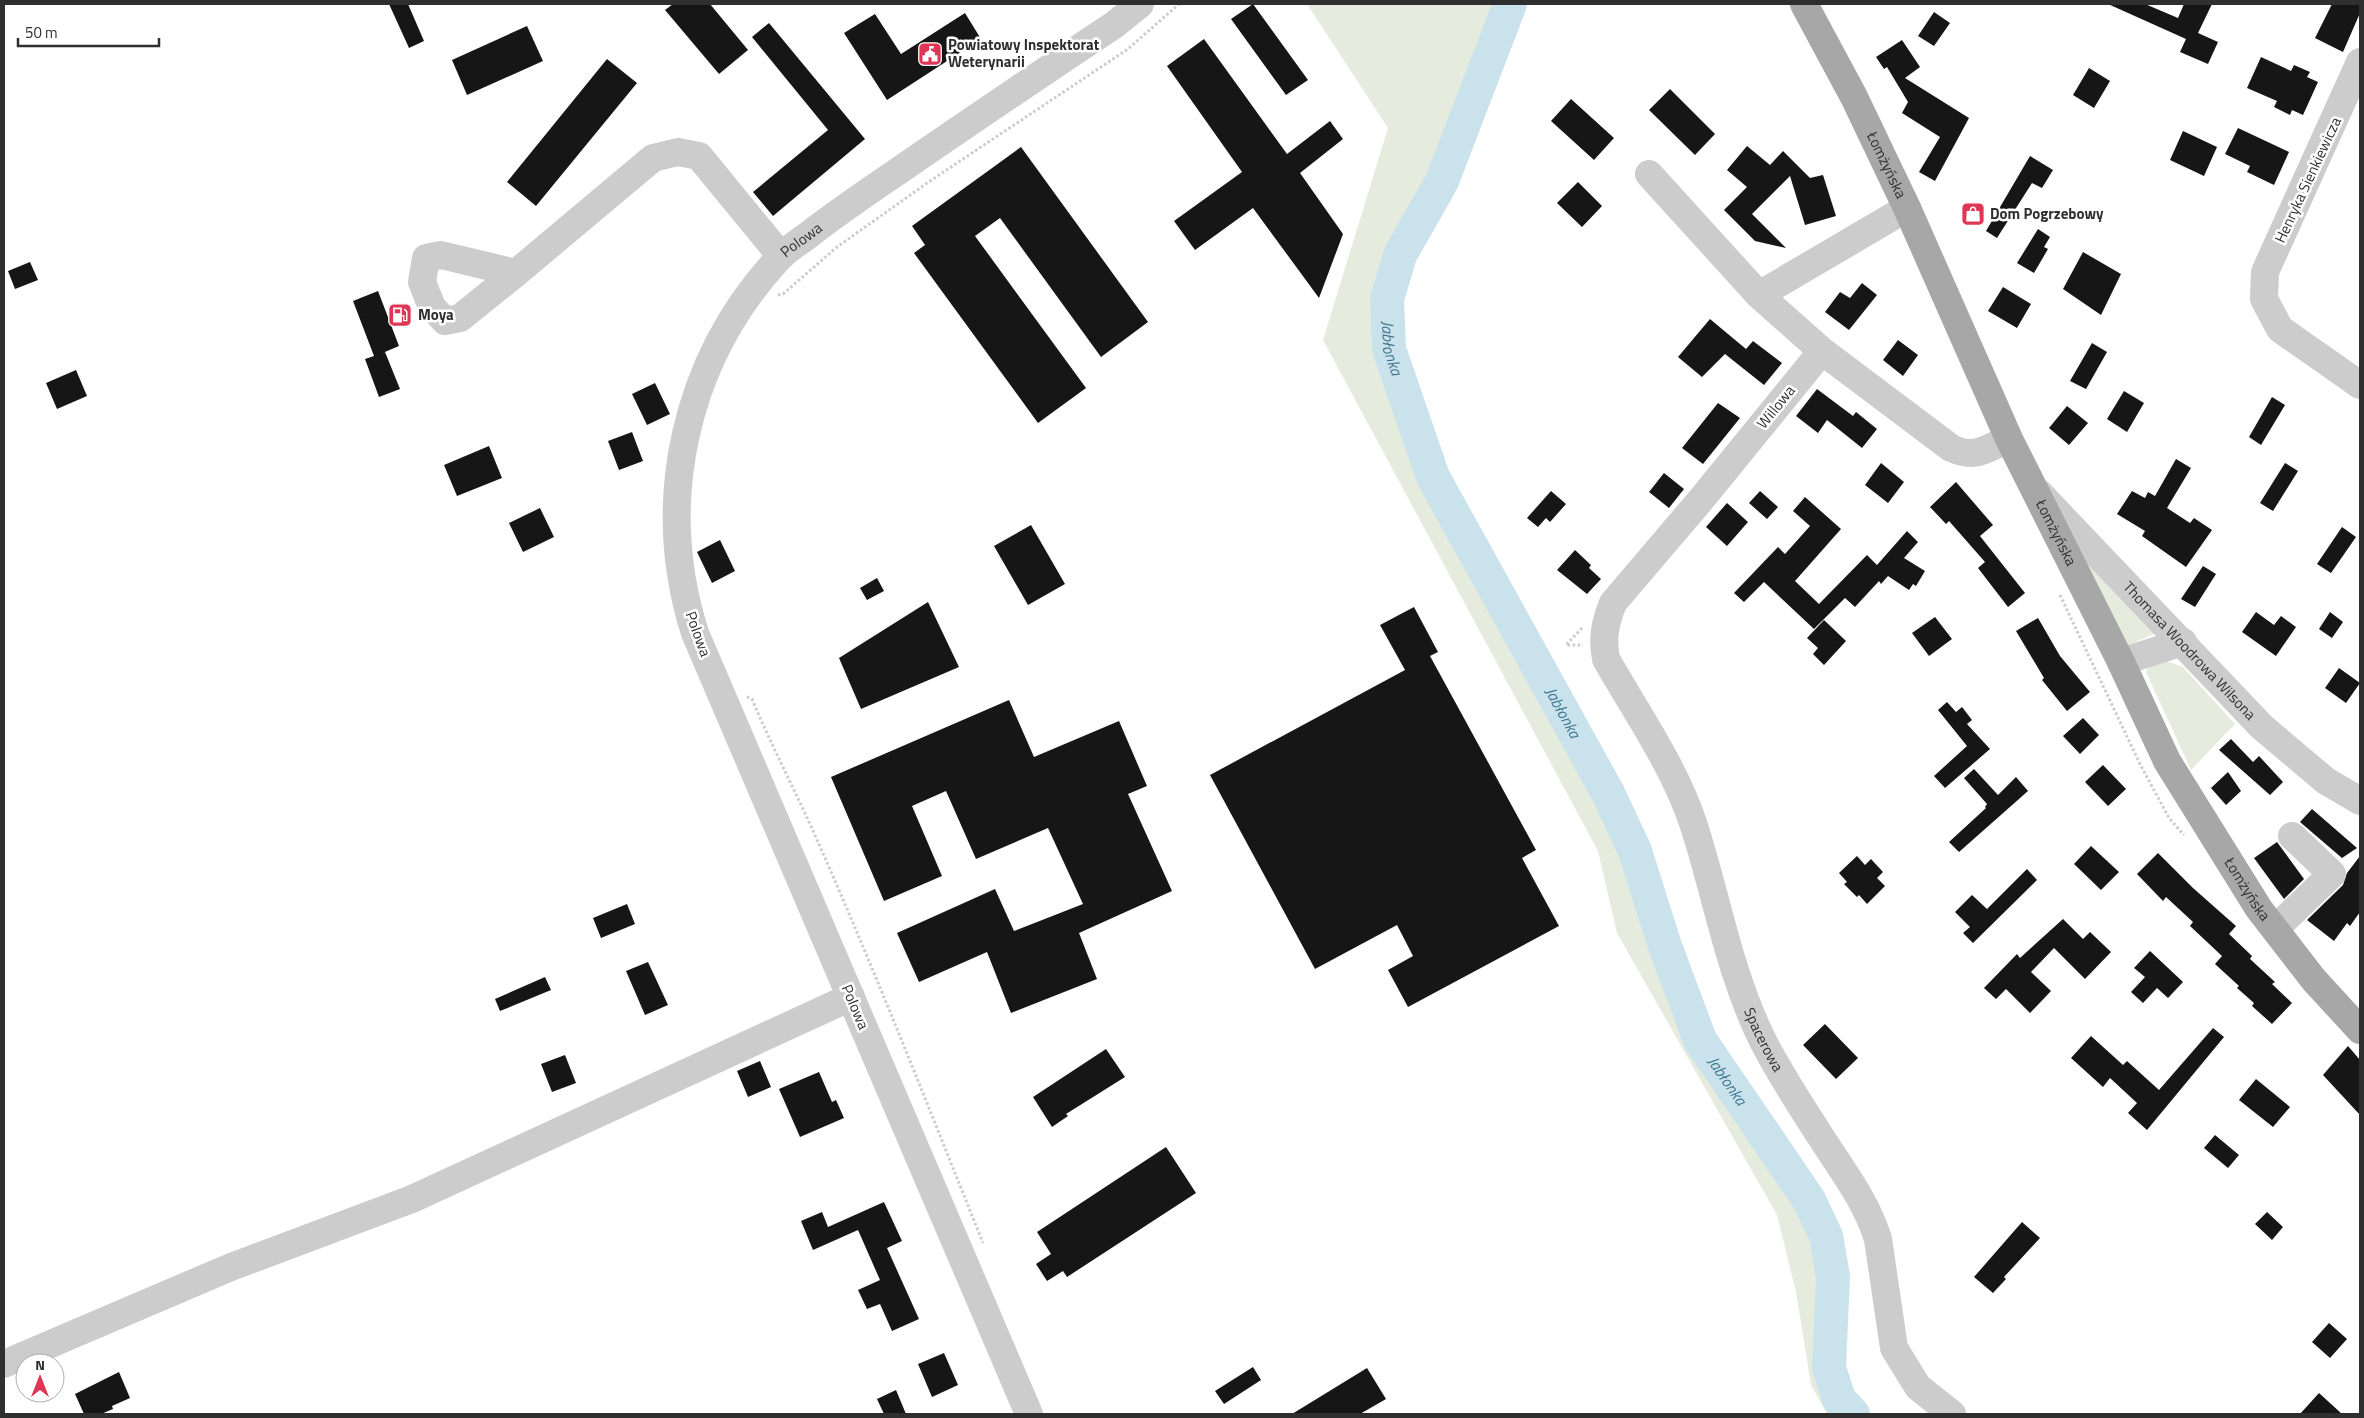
<svg xmlns="http://www.w3.org/2000/svg" width="2364" height="1418" font-family="'Titillium Web',sans-serif">
	<style>
		.green { fill: #e6ecdd }
		.lines { fill: none; stroke-linecap: round; stroke-linejoin: round }
		.river { stroke: #cae2eb; stroke-width: 34 }
		.building { fill: #161616 }
		.path { stroke: #ccc; stroke-width: 3; stroke-dasharray: 2.5 2.5; stroke-linecap: butt }
		.minor { stroke: #ccc; stroke-width: 28 }
		.major { stroke: #a7a7a7; stroke-width: 28 }
		.labels { text-anchor: middle; stroke-width: 5; stroke-linejoin: round; paint-order: stroke }
		.poi-label { font-size: 15px; font-weight: bold; fill: #2f2f2f; stroke: #fff; text-anchor: start }
		.street-label { font-size: 15px; fill: #2f2f2f; stroke: #fff }
		.water-label { font-size: 16px; font-style: italic; fill: #3f788f; stroke: #fff }
	</style>
	<rect width="100%" height="100%" fill="#fff"/>
	<path class="green" d="M1307 4H1496L1425 183 1375 278 1373 333 1404 436 1618 834 1636 878 1654 959 1690 1040 1807 1226 1821 1274 1820 1373 1832 1400 1845 1414H1827L1811 1385 1796 1292 1777 1215 1617 933 1598 851 1323 340 1388 128Z
		M2079 551 2158 632 2127 646Z
		M2167 661 2183 667 2235 724 2191 770 2146 672 2150 663Z"/>
	<g class="lines">
		<path class="river" id="s1" d="M1510 4 1442 181 1400 255 1387 299 1389 349 1433 477 1608 793 1635 851 1665 946 1700 1040 1809 1200 1826 1236 1833 1276 1829 1368 1839 1399 1853 1414"/>
	</g>
	<path class="building" d="M389 4H408L424 41 409 48Z
		M673 4H710L748 50 719 74 665 10Z
		M1253 4 1308 80 1286 95 1231 19Z
		M2108 4H2145L2178 18 2184 4H2212L2198 33 2218 42 2208 64 2180 52 2186 39Z
		M2332 4H2360V13L2343 52 2315 38Z
		M1934 12 1950 23 1934 46 1918 36Z
		M965 13 981 39 887 100 844 33 875 14 901 54Z
		M769 23 865 139 773 216 753 192 828 130 752 37Z
		M527 26 543 61 467 95 452 60Z
		M1204 39 1287 154 1330 121 1343 139 1300 173 1343 234 1319 298 1253 208 1195 250 1174 221 1242 172 1167 66Z
		M1902 40 1920 67 1905 78 1969 118 1935 181 1919 172 1940 137 1902 113 1908 102 1887 67 1884 69 1876 57Z
		M2261 57 2291 71 2294 65 2310 72 2307 77 2318 82 2303 115 2292 110 2290 115 2274 107 2277 101 2247 88Z
		M607 59 637 83 536 206 507 182Z
		M2089 68 2110 81 2094 108 2073 95Z
		M1670 89 1715 134 1695 155 1649 110Z
		M1571 99 1614 138 1594 160 1551 121Z
		M2238 128 2289 152 2274 185 2247 172 2250 166 2225 154Z
		M2183 131 2217 147 2204 176 2170 160Z
		M1747 146 1770 165 1783 151 1810 178 1823 175 1836 216 1805 225 1790 176 1752 214 1786 248 1755 241 1724 210 1747 187 1727 170Z
		M1021 147 1148 322 1101 357 1000 218 975 236 1086 388 1038 423 914 253 925 245 912 226Z
		M2030 156 2053 170 2042 188 2032 183 1997 238 1986 231Z
		M1578 182 1602 206 1582 227 1557 203Z
		M2038 229 2050 237 2044 247 2048 249 2034 273 2017 263Z
		M2083 252 2121 274 2101 315 2063 289Z
		M30 262 38 280 15 289 8 271Z
		M1862 283 1877 295 1849 330 1825 312 1840 292 1850 298Z
		M2003 287 2031 304 2017 328 1988 311Z
		M378 291 399 346 380 354 385 352 400 389 379 397 365 359 374 356 353 301Z
		M1710 319 1746 349 1753 341 1782 363 1764 385 1725 354 1702 377 1678 357Z
		M1898 340 1918 355 1903 376 1883 360Z
		M2092 343 2107 352 2086 389 2070 381Z
		M76 370 87 396 57 409 46 383Z
		M655 383 670 414 647 425 632 394Z
		M1817 389 1853 416 1856 412 1877 429 1862 448 1827 420 1818 433 1796 416Z
		M2124 391 2144 403 2127 432 2107 419Z
		M2272 397 2285 405 2261 445 2249 437Z
		M1718 403 1740 418 1703 464 1682 448Z
		M2067 406 2088 423 2069 445 2049 428Z
		M632 432 643 461 619 470 608 441Z
		M489 446 502 478 457 496 444 465Z
		M2176 459 2191 468 2167 508 2190 523 2194 518 2212 530 2186 567 2142 536 2145 531 2117 514 2132 491 2145 498 2148 492 2155 496Z
		M1881 463 1904 482 1888 503 1865 485Z
		M2285 463 2298 471 2273 511 2260 503Z
		M1664 473 1684 489 1669 508 1649 492Z
		M1956 482 1993 525 1980 536 2025 593 2008 607 1978 568 1985 562 1949 521 1946 524 1930 507Z
		M1551 491 1566 504 1550 522 1546 518 1538 527 1527 518Z
		M1760 491 1778 507 1767 519 1749 503Z
		M1805 497 1841 529 1795 581 1819 604 1867 555 1877 565 1907 531 1918 542 1904 558 1925 571 1916 586 1913 584 1909 590 1888 576 1881 584 1879 581 1855 607 1845 598 1814 629 1764 582 1744 602 1734 593 1778 547 1785 554 1810 526 1793 511Z
		M1727 503 1748 522 1727 546 1706 527Z
		M540 508 554 537 523 552 509 523Z
		M1031 525 1065 584 1028 605 994 546Z
		M2342 527 2356 537 2331 573 2317 564Z
		M720 540 735 571 712 583 697 552Z
		M1575 550 1591 565 1589 568 1601 579 1587 594 1557 570Z
		M2203 566 2216 574 2195 607 2181 599Z
		M877 578 884 591 867 600 860 588Z
		M928 602 959 667 861 709 839 658Z
		M1414 607 1438 652 1430 656 1536 850 1522 858 1559 926 1408 1007 1388 970 1413 956 1397 925 1315 969 1210 775 1405 670 1380 625Z
		M2256 612 2274 625 2281 616 2296 627 2276 656 2242 632Z
		M2330 612 2343 622 2332 638 2319 629Z
		M1935 617 1952 639 1929 656 1912 633Z
		M2038 618 2060 656 2090 692 2067 711 2042 680 2044 678 2016 631Z
		M1824 620 1846 641 1824 665 1813 654 1818 648 1807 638Z
		M2339 668 2360 683 2346 703 2325 688Z
		M1009 700 1034 757 1119 721 1147 786 1128 794 1172 891 1079 933 1097 979 1011 1013 987 952 919 982 897 933 995 889 1014 931 1083 904 1048 828 976 859 946 791 912 806 942 876 884 901 831 777Z
		M1947 702 1956 712 1962 707 1972 720 1967 724 1990 749 1945 788 1934 776 1967 746 1938 710Z
		M2083 718 2099 735 2080 754 2063 736Z
		M2231 739 2253 762 2259 756 2283 782 2270 795 2219 750Z
		M2103 765 2126 789 2108 806 2085 782Z
		M1974 769 1998 795 2016 777 2028 791 1959 852 1949 842 1986 808 1985 807 1987 804 1964 778Z
		M2228 772 2241 791 2226 805 2211 788Z
		M2312 809 2357 848 2342 858 2300 822Z
		M2277 842 2304 879 2284 899 2254 858Z
		M2091 846 2119 872 2101 890 2074 864Z
		M2158 853 2193 888 2236 926 2229 934 2252 956 2250 959 2275 982 2272 984 2292 1003 2272 1024 2252 1006 2254 1003 2237 988 2239 986 2215 964 2222 956 2190 926 2193 922 2166 897 2163 901 2137 874Z
		M1857 856 1865 865 1871 859 1883 872 1877 878 1885 886 1867 904 1859 895 1857 897 1844 884 1847 882 1839 873Z
		M2360 856V912L2350 926 2347 923 2334 941 2307 920 2343 885 2347 873Z
		M2027 869 2037 880 1973 943 1963 933 1970 927 1955 912 1972 895 1987 909Z
		M627 904 635 924 601 938 593 918Z
		M2063 919 2083 939 2090 932 2111 952 2085 979 2054 948 2031 972 2051 991 2030 1013 2006 989 1996 999 1984 988 2017 954 2020 958Z
		M2150 951 2183 982 2168 998 2157 988 2143 1003 2131 992 2145 977 2134 968Z
		M648 962 668 1005 645 1015 626 971Z
		M545 977 551 990 500 1011 495 999Z
		M1825 1024 1858 1058 1836 1079 1803 1045Z
		M2213 1028 2224 1037 2147 1130 2128 1113 2137 1103 2110 1078 2103 1087 2071 1058 2091 1036 2123 1065 2127 1061 2159 1090Z
		M2348 1046 2360 1060V1115L2323 1075Z
		M1106 1049 1125 1077 1066 1114 1068 1116 1052 1127 1033 1097Z
		M565 1055 576 1083 552 1092 541 1064Z
		M760 1061 771 1087 748 1097 737 1071Z
		M819 1072 832 1102 836 1100 844 1118 800 1137 779 1089Z
		M2256 1079 2290 1107 2273 1127 2239 1100Z
		M2215 1135 2239 1155 2228 1168 2204 1148Z
		M1166 1147 1196 1193 1067 1277 1063 1271 1047 1281 1036 1264 1051 1254 1037 1232Z
		M884 1202 902 1241 887 1248 919 1319 892 1331 880 1304 867 1309 858 1290 880 1280 858 1230 813 1250 801 1221 822 1212 828 1227Z
		M2267 1212 2283 1227 2272 1240 2255 1224Z
		M2022 1222 2040 1238 2004 1277 2006 1279 1993 1293 1974 1277Z
		M2329 1323 2347 1339 2330 1358 2312 1342Z
		M944 1353 958 1385 932 1397 918 1364Z
		M1253 1367 1261 1380 1224 1404 1215 1391Z
		M1367 1368 1386 1399 1360 1414H1292Z
		M119 1372 130 1398 112 1406 113 1409 101 1414H84L75 1394Z
		M896 1390 906 1414H884L877 1399Z
		M2319 1393 2342 1414H2300Z"/>
	<g class="lines">
		<path class="path" d="M778 295 783 294 837 247 930 181 1128 49 1179 4
			M2060 595 2140 764 2169 818 2184 835
			M1582 628 1566 645H1583
			M747 697 752 699C771 745 794 788 814 833 874 968 928 1106 983 1243"/>
		<g class="minor">
			<path d="M2360 62 2265 272 2264 299 2280 329 2360 385"/>
			<path d="M1649 174 1759 295 1822 351 1951 448C1976 460 1986 448 2009 439"/>
			<path d="M516 273 460 318 445 321 432 307 422 282 426 258 441 255 516 273 653 158 678 152 699 156 781 256"/>
			<path d="M1759 295 1907 208"/>
			<path id="s2" d="M1822 351 1704 496 1613 603C1605 623 1602 638 1606 659 1636 712 1675 767 1694 826 1717 897 1729 973 1763 1041 1783 1080 1808 1117 1832 1154 1850 1181 1868 1207 1878 1239L1894 1348 1918 1387 1952 1414"/>
			<path id="s3" d="M2039 493 2262 727 2326 781 2360 801"/>
			<path d="M2121 662 2183 642"/>
			<path d="M2275 929 2332 874 2292 836"/>
			<path d="M4 1364 231 1267 412 1199 851 997"/>
			<path id="s4" d="M1029 1414 695 633C653 501 685 359 779 258 788 248 801 241 811 233 838 212 866 193 894 174 967 124 1040 74 1114 25L1140 4"/>
		</g>
		<path class="major" id="s5" d="M1804 4 1854 97 1907 208 2009 439 2121 662 2167 761 2259 909 2314 980 2360 1030"/>
	</g>
	<defs>
		<g id="civic-square" transform="scale(1.25)"><rect x="-9" y="-9" width="18" height="18" rx="4" fill="#e03655" stroke="#fff"/><path d="M-.6-6.5H3V-4.5H.6V-3L4-1V1h2V6H-6V1h2V-1L-.6-3ZM-1.2 2.5V6h2.4V2.5Z" fill="#fff"/></g>
		<g id="shop-square" transform="scale(1.25)"><rect x="-9" y="-9" width="18" height="18" rx="4" fill="#e03655" stroke="#fff"/><path d="M-5-2.5h2.3a2.7 3.5 0 0 1 5.4 0H5L5.5 6h-11ZM-1.5-2.5h3a1.5 2.3 0 0 0-3 0Z" fill="#fff"/></g>
		<g id="fuel-square" transform="scale(1.25)"><rect x="-9" y="-9" width="18" height="18" rx="4" fill="#e03655" stroke="#fff"/><path d="M-5.5-6h7V0h2V4h1.3V-2.5L3-4.5l.8-.8L6-3V5H2.5V1h-1V6h-7ZM-4.2-4.7v3.2H.2V-4.7Z" fill="#fff"/></g>
	</defs>
	<g fill-rule="evenodd">
		<use href="#civic-square" x="930" y="54"/>
		<use href="#shop-square" x="1973" y="214"/>
		<use href="#fuel-square" x="400" y="315"/>
	</g>
	<g class="labels">
		<g class="poi-label">
			<text x="948" y="50">Powiatowy Inspektorat<tspan x="948" dy="17">Weterynarii</tspan></text>
			<text x="1990" y="219">Dom Pogrzebowy</text>
			<text x="418" y="320">Moya</text>
		</g>
		<g class="street-label">
			<text dy="5" stroke="none"><textPath href="#s5" startOffset="181">Łomżyńska</textPath></text>
			<text transform="translate(2308 180) rotate(-65)" y="5">Henryka Sienkiewicza</text>
			<text dy="5" stroke="none"><textPath href="#s4" startOffset="1281">Polowa</textPath></text>
			<text transform="translate(1776 407) rotate(-51)" y="5">Willowa</text>
			<text dy="5" stroke="none"><textPath href="#s5" startOffset="586">Łomżyńska</textPath></text>
			<text transform="translate(698 634) rotate(70)" y="5">Polowa</text>
			<text dy="5" stroke="none"><textPath href="#s3" startOffset="218">Thomasa Woodrowa Wilsona</textPath></text>
			<text dy="5" stroke="none"><textPath href="#s5" startOffset="991">Łomżyńska</textPath></text>
			<text transform="translate(855 1007) rotate(67)" y="5">Polowa</text>
			<text dy="5" stroke="none"><textPath href="#s2" startOffset="799">Spacerowa</textPath></text>
		</g>
		<g class="water-label">
			<text dy="6" stroke="none"><textPath href="#s1" startOffset="370">Jabłonka</textPath></text>
			<text dy="6" stroke="none"><textPath href="#s1" startOffset="775">Jabłonka</textPath></text>
			<text dy="6" stroke="none"><textPath href="#s1" startOffset="1180">Jabłonka</textPath></text>
		</g>
	</g>
	<rect width="2364" height="1418" fill="none" stroke="#2f2f2f" stroke-width="10"/>
	<g transform="translate(40 1378)"><circle r="24" fill="#ffffff" stroke="#acacac"/>
	<path d="M0-4L9 19L0 12L-9 19Z" fill="#e03655"/>
	<text y="-8" font-size="14" font-weight="bold" text-anchor="middle" fill="#2f2f2f">N</text>
	</g>
	<path d="M18 38v8h141v-8" fill="none" stroke="#2f2f2f" stroke-width="2.5"/>
	<text x="25" y="38" font-size="15" fill="#2f2f2f" stroke="#ffffff" stroke-width="4" paint-order="stroke">50 m</text>
</svg>
